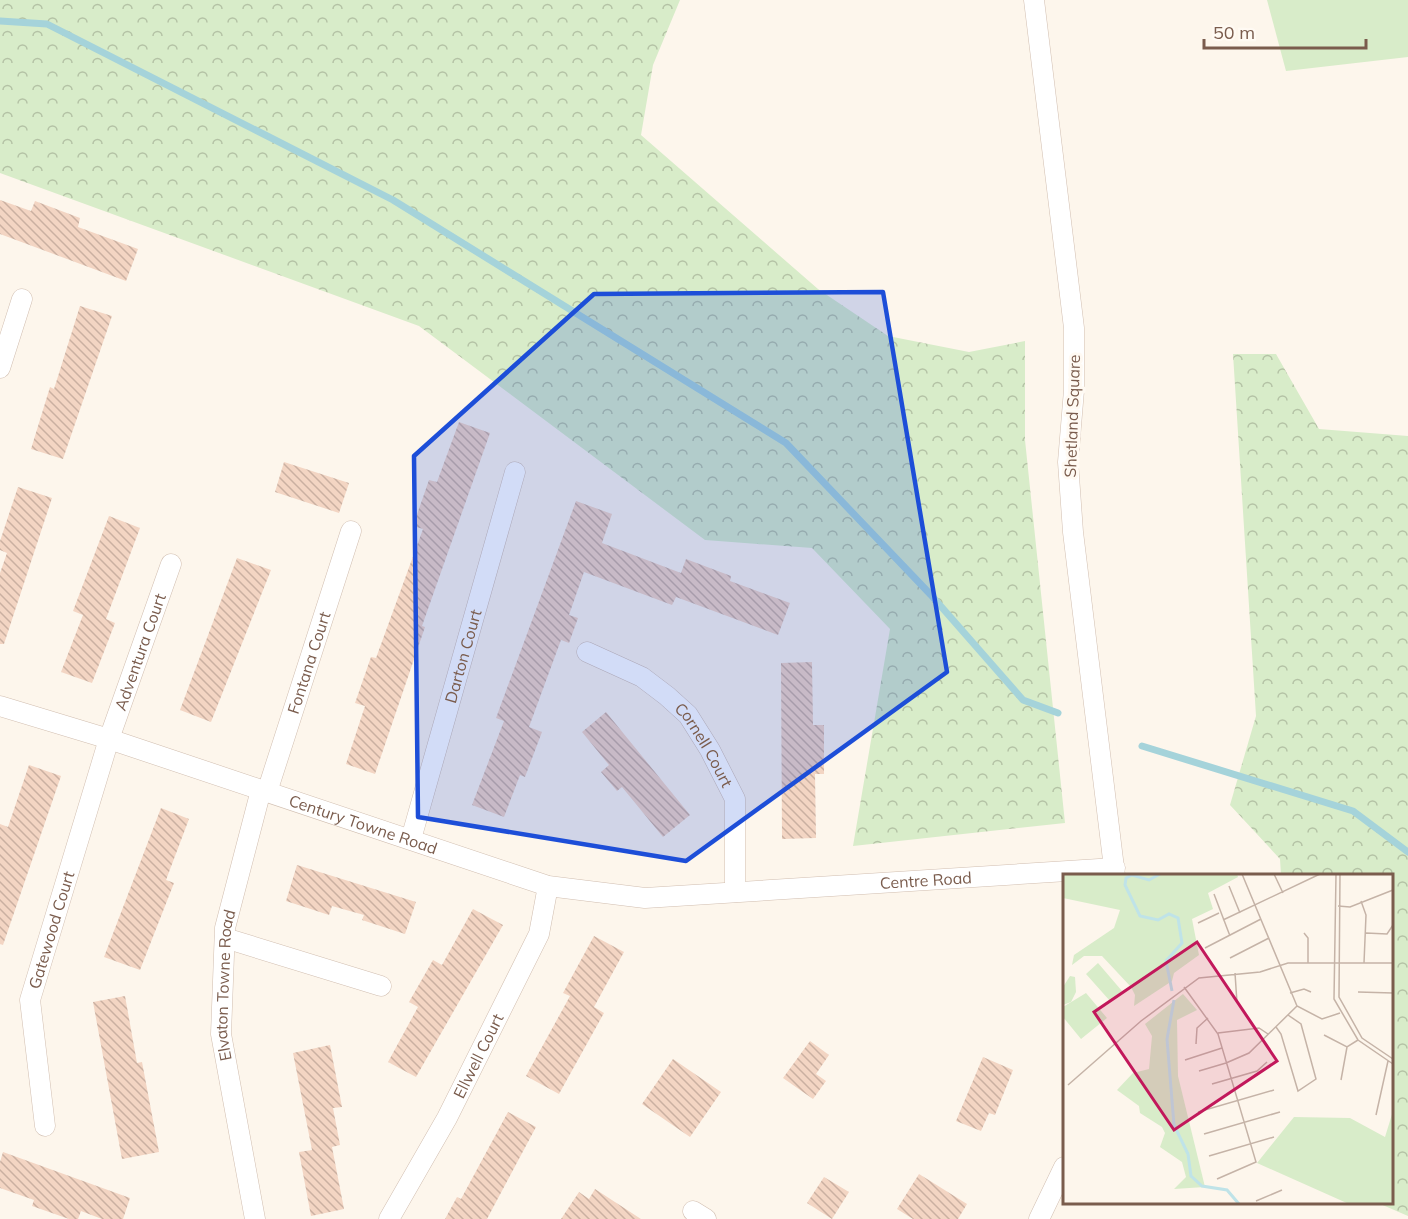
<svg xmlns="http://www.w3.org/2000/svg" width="1408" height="1219" font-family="Mulish,sans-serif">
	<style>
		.forest { fill: url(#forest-crowns) }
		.park { fill: #d8ecc9 }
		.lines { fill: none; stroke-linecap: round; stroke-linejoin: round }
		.stream { stroke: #a5d3da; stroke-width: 7 }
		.building { fill: url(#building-back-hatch) }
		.street-casing { stroke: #d1beb0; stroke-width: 21 }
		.street { stroke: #fff; stroke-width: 20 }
		.marked { fill: #1d4ed8; fill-opacity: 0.2; stroke: #1d4ed8; stroke-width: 4.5; stroke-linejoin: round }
		.labels { text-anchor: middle; stroke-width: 6; stroke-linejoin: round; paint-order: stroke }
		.street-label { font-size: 16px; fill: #7a5c4d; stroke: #fffaf3 }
		.inset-river { fill: none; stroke: #bfe3e8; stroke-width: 3 }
		.inset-road { fill: none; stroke: #c5b3a7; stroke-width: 1.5 }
		.view { fill: #c2185b; fill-opacity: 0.15; stroke: #c2185b; stroke-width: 3 }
		.inset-edge { fill: none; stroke: #7a5c4d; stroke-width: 3 }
	</style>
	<defs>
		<pattern id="forest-crowns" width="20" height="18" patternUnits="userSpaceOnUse" patternTransform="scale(1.5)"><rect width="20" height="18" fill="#d8ecc9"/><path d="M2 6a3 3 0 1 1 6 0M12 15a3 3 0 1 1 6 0" fill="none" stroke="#b4c2a5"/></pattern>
		<pattern id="building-back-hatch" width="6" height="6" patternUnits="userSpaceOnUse" patternTransform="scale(1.5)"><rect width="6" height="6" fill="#f3d5c3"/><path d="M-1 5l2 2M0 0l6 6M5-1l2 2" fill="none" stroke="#cab0a1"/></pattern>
	</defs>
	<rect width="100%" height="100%" fill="#fdf6ec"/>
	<path class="forest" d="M0 0H680L653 65 641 135 818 289 888 336 969 352 1025 341V440L1065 823 853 846 890 629 812 548 705 540 419 326 0 173Z
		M1233 354H1276L1319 429 1408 436V1216L1378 1203 1392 1202V876L1281 875 1280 859 1230 805 1256 716Z"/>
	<path class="park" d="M1267 0H1408V57L1286 71Z"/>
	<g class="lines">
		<path class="stream" d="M0 21 47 24 393 200 786 443 931 595 1023 700 1058 713
			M1142 746 1353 811 1408 852"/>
	</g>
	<path class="building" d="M0 200 31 211 35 201 80 218 78 227 138 249 126 281 0 234Z
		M80 306 112 316 63 459 31 449 50 387 54 389Z
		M459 422 490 433 422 626 425 627 375 774 346 764 365 706 355 703 371 657 376 658 423 529 413 526 429 480 437 482Z
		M284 462 349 483 339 513 275 492Z
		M18 487 52 498 4 644H0V573L7 553 0 550V541Z
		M576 501 612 514 602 543 681 573 686 559 731 576 730 581 790 603 778 635 676 597 672 605 584 572 569 615 578 618 569 643 561 640 529 727 542 732 525 777 520 775 504 817 472 805 504 721 496 718Z
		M109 516 140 528 106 619 115 623 92 683 61 672 83 615 73 611Z
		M237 558 271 570 211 722 180 710Z
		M812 662 813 725H824V774H815L816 838 782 839 781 663Z
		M606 712 690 815 663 837 622 787 617 791 601 772 609 765 582 732Z
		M29 765 61 776 3 945 0 944V824L8 827Z
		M161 808 189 819 166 880 174 883 140 970 104 957Z
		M297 865 416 902 405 934 362 920 364 915 332 906 329 915 286 901Z
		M473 909 503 925 416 1077 388 1062 418 1007 409 1002 433 960 442 965Z
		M594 936 624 952 594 1007 604 1013 559 1094 526 1076 570 996 563 993Z
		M125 996 137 1063 142 1062 159 1152 122 1159 93 1002Z
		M810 1041 829 1055 816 1074 826 1081 813 1099 783 1078Z
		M330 1045 342 1107 333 1108 340 1145 332 1147 344 1209 311 1216 299 1152 312 1150 293 1053Z
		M983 1057 1013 1070 995 1115 989 1113 981 1131 956 1121Z
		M673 1059 721 1092 690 1137 642 1104Z
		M508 1112 536 1127 487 1219H445L457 1197 461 1199Z
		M3 1152 130 1198 123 1219H102L81 1211 78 1219H69L32 1206 34 1200 0 1188V1162Z
		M919 1174 967 1204 958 1219H913L897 1209Z
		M824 1177 849 1192 832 1219 807 1203Z
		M595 1189 641 1219H561L579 1192 589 1199Z"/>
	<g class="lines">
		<g class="street-casing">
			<g id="street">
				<path d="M1034 0 1074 328V390L1068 462 1073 532 1115 876"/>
				<path d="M0 368 22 299"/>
				<path id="s1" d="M587 652 642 677 667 696 688 715 710 750 735 799V892"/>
				<path id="s2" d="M0 706 109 739 548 886 645 898 1115 868"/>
				<path id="s3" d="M267 792 351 531"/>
				<path id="s4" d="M411 839 515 472"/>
				<path d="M225 938 381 986"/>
				<path id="s5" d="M45 1126 30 1000 109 739 171 564"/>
				<path d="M693 1211 706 1219"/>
				<path id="s6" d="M255 1219 221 1034 225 928 261 790"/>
				<path id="s7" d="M389 1219 447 1118 539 934 548 886"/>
				<path d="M1039 1219 1064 1167"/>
			</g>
		</g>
		<use href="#street" class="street"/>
	</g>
	<path class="marked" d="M883 292 947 672 686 861 418 817 414 456 594 294Z"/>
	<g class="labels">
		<g class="street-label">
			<text transform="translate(1072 416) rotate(-88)" y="6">Shetland Square</text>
			<text dy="6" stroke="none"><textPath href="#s5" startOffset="492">Adventura Court</textPath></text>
			<text dy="6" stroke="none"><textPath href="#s4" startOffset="190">Darton Court</textPath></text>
			<text dy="6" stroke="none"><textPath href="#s3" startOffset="136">Fontana Court</textPath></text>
			<text dy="6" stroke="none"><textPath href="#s1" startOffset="154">Cornell Court</textPath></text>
			<text dy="6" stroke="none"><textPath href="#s2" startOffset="382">Century Towne Road</textPath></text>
			<text dy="6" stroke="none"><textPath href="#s2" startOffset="956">Centre Road</textPath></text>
			<text dy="6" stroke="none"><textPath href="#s5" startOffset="200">Gatewood Court</textPath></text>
			<text dy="6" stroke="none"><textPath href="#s6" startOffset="237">Elvaton Towne Road</textPath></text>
			<text dy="6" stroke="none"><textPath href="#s7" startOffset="186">Ellwell Court</textPath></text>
		</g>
	</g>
	<g transform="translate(1063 874)">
		<rect width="330" height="330" fill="#fdf6ec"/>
		<path d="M0 0H174L175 3 145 19 150 35 129 45 136 81 111 99 109 107 71 132 72 121 68 113 39 82H21L9 91 11 81 51 54 57 36 0 24ZM7 102 12 103 13 118 8 128 0 131V113ZM120 120 134 136 114 146 115 202 142 313 111 315 123 303 119 288 97 273 102 259 99 253 77 239 76 232 54 216 70 199 86 195 89 162 82 150Z" fill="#d8ecc9"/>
		<path d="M35 89 59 117 47 127 23 100ZM23 119 44 144 18 165 0 143V133ZM330 237V330H286L194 289 231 243 287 244 322 263Z" fill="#d8ecc9"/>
		<path class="inset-river" d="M97 0 86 6 69 1 63 4 62 11 77 42 95 46 106 40 115 44 119 69 103 87 109 117M111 126 104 165 111 251 125 280 128 302 139 312 164 316 176 330"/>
		<path class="inset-road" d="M179 0 234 132 259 145 277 139M211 0 220 19M273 0 271 125 295 166 330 190M277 0 276 123 299 164 330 185M166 12 177 39M151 20 167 62M298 27 303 41 301 89M275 32 287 33 330 16M160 46 257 0M135 49 156 39M241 59 245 64V89M303 59 324 60 330 51M142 74 198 45M167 84 206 64M172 99 174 129M121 113 155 160 193 288 154 305M295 118 330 119M227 119 241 115 248 118M213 153 218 160 235 217 253 205 238 150 225 141M155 159 196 154 205 160M261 161 284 173 295 166M133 170 134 154 145 144M122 186 159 174M163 189 186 179 234 132M136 197 163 189M278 206 284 173M149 210 194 197 204 188M5 211 78 147 136 104 197 98 225 89H330M135 238 211 216M313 241 325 187M141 260 217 238M146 282 211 263M193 327 219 316"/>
		<path class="view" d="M134 68 214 187 111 256 31 138Z"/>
		<rect width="330" height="330" class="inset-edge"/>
	</g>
	<path d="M1204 39v9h162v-9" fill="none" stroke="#7a5c4d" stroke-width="3"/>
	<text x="1213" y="39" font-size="18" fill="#7a5c4d" stroke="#fffaf3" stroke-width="4.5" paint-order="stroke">50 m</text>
</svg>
